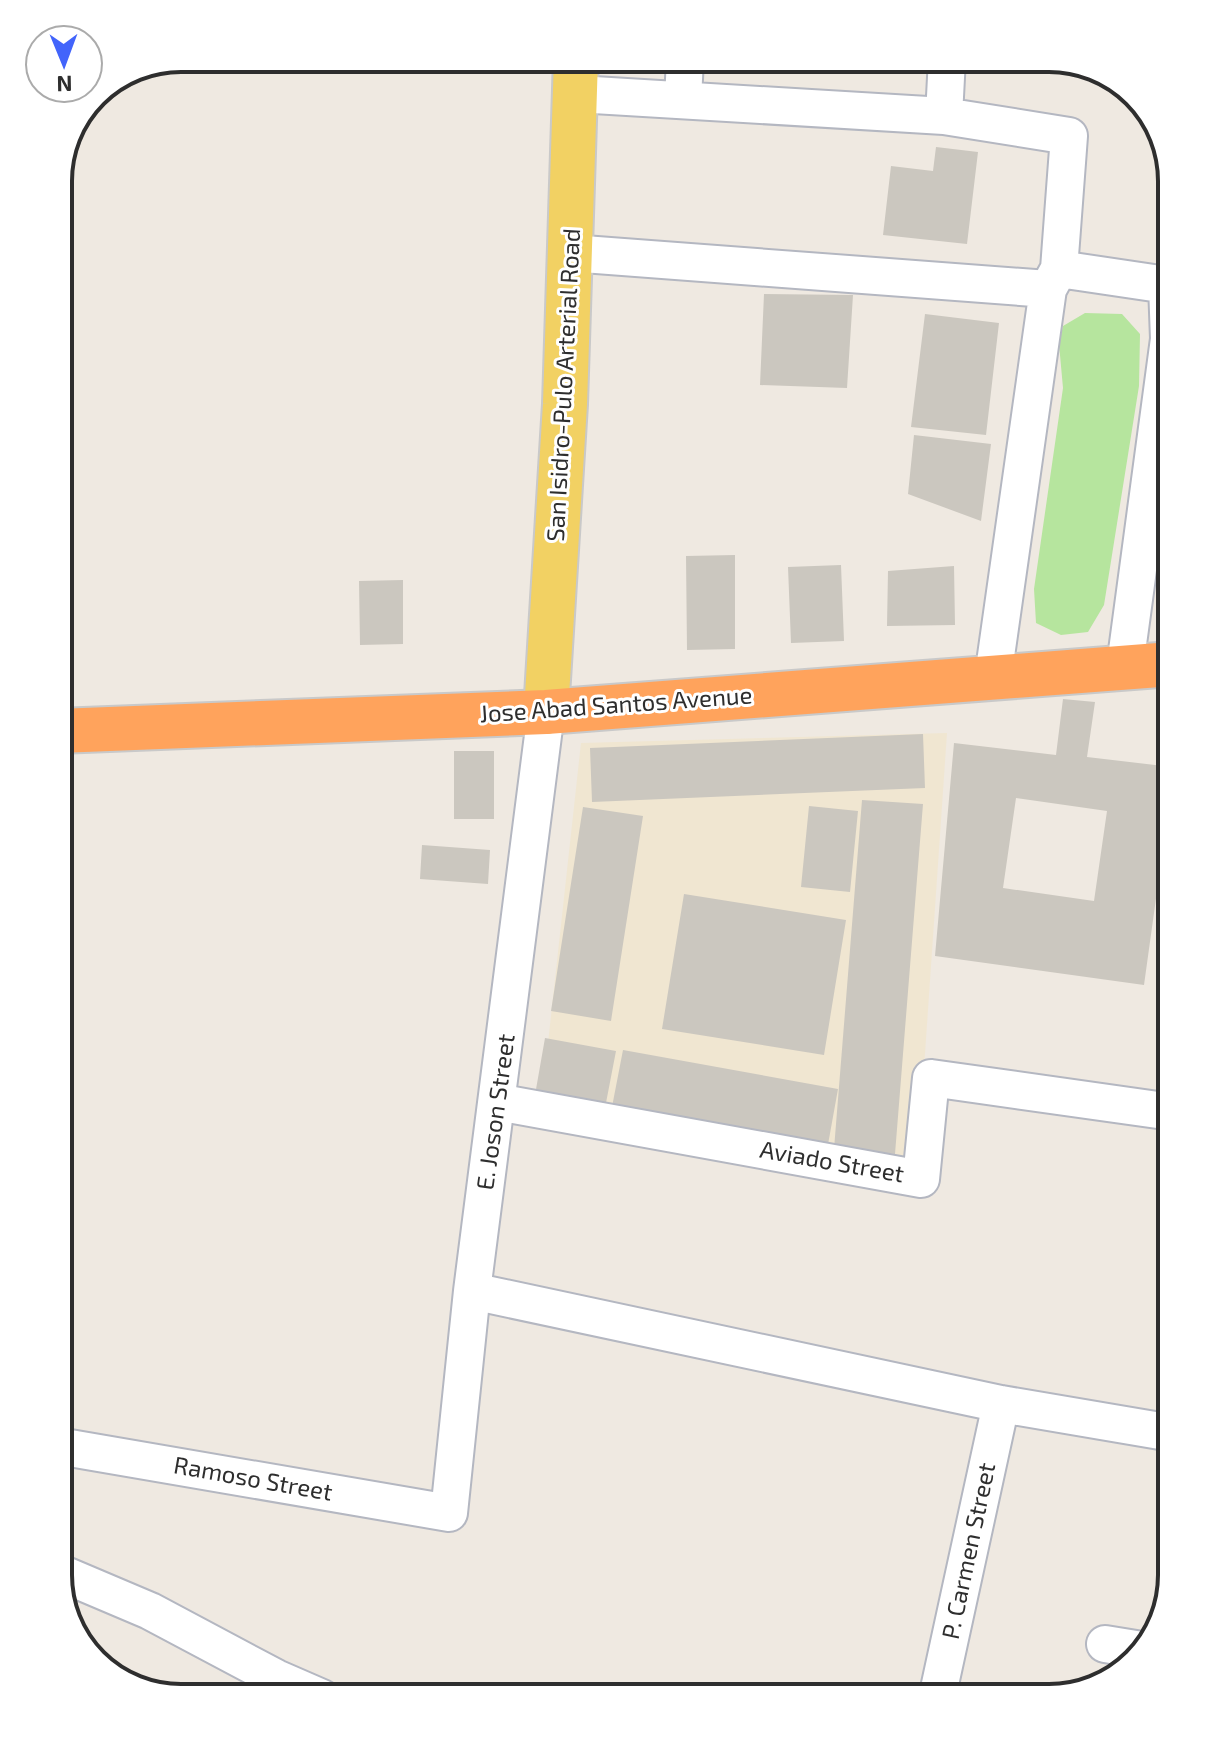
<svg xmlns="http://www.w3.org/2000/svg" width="1230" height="1756" font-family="'Exo 2',sans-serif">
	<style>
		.education { fill: #f0e6d1 }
		.green { fill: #b6e59e }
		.building { fill: #cbc7bf; fill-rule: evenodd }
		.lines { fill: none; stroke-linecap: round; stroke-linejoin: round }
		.minor-casing { stroke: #b4b7c1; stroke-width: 40 }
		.major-casing { stroke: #c9c9c9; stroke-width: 48 }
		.highway-casing { stroke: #c9c9c9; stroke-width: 48 }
		.minor { stroke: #fff; stroke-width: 36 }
		.major { stroke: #f2d163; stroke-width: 44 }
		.highway { stroke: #ffa35c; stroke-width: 44 }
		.labels { text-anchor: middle; stroke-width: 6; stroke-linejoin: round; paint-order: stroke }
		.street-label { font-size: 24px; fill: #2e2e2e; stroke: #fff }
		.rim { fill: none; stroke: #2e2e2e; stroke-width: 4 }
	</style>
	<rect width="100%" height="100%" fill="#efe9e1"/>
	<path class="education" d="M947 733 917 1170 541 1107 581 743Z"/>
	<path class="green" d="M1085 313 1122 314 1140 334 1139 386 1104 605 1088 632 1061 635 1036 623 1034 589 1063 388 1059 344 1063 326Z"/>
	<path class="building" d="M718 58H909V74L718 70Z
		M936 147 978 152 967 244 883 235 891 166 933 171Z
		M764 294 853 295 847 388 760 385Z
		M925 314 999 323 986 435 911 427Z
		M914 435 991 444 981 521 908 494Z
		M735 555V649L687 650 686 556Z
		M841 565 844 641 791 643 788 567Z
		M954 566 955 625 887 626 888 571Z
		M403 580V644L360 645 359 581Z
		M1063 699 1095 702 1087 757 1172 767V783L1144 985 935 956 954 743 1056 755ZM1016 798 1107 811 1094 901 1003 888Z
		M923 734 925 788 592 802 590 748Z
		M454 751H494V819H454Z
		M862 800 923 804 895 1154 834 1149Z
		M809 806 858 811 850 892 801 887Z
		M583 807 643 816 611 1021 551 1011Z
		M422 845 490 850 488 884 420 879Z
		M684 894 846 920 824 1055 662 1029Z
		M545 1038 616 1051 605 1108 535 1095Z
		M623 1050 838 1089 827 1150 611 1112Z"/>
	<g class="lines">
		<g class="minor-casing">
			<path id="minor" d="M577 94 944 116 1069 136 1059 269
				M683 100 685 58
				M944 116 947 58
				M570 253 1048 289
				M993 677 1048 289 1059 269 1167 285 1169 339 1125 666
				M497 1102 921 1179 931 1078 1172 1112
				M472 1291 1001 1404 1172 1433
				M58 1446 449 1513 472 1291 546 712
				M58 1572 150 1611 276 1678 322 1698
				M1105 1644 1142 1650
				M937 1698 1001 1404"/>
		</g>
		<g class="major-casing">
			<path id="major" d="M546 712 565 404 576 58"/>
		</g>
		<g class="highway-casing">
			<path id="highway" d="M58 731 546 712 1172 664"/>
		</g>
		<use href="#minor" class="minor"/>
		<use href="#major" class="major"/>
		<use href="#highway" class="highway"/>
	</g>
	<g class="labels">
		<g class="street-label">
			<text transform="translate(564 385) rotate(-87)" y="8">San Isidro-Pulo Arterial Road</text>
			<text transform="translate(616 705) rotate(-4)" y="8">Jose Abad Santos Avenue</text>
			<text transform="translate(496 1112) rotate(-82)" y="8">E. Joson Street</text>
			<text transform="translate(832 1162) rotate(10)" y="8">Aviado Street</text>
			<text transform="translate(253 1479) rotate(10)" y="8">Ramoso Street</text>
			<text transform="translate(969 1551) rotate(-78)" y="8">P. Carmen Street</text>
		</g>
	</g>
	<path d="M0 0H1230V1756H0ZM181 72H1049A109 109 0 0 1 1158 181V1575A109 109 0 0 1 1049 1684H181A109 109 0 0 1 72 1575V181A109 109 0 0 1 181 72Z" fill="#fff" fill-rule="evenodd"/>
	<path class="rim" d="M181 72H1049A109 109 0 0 1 1158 181V1575A109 109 0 0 1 1049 1684H181A109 109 0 0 1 72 1575V181A109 109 0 0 1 181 72Z"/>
	<g transform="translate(64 64) rotate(179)"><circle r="38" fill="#ffffff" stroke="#ababab" stroke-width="2"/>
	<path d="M0-6L14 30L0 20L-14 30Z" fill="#4264fb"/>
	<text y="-12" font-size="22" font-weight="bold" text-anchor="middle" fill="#2e2e2e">N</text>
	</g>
</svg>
